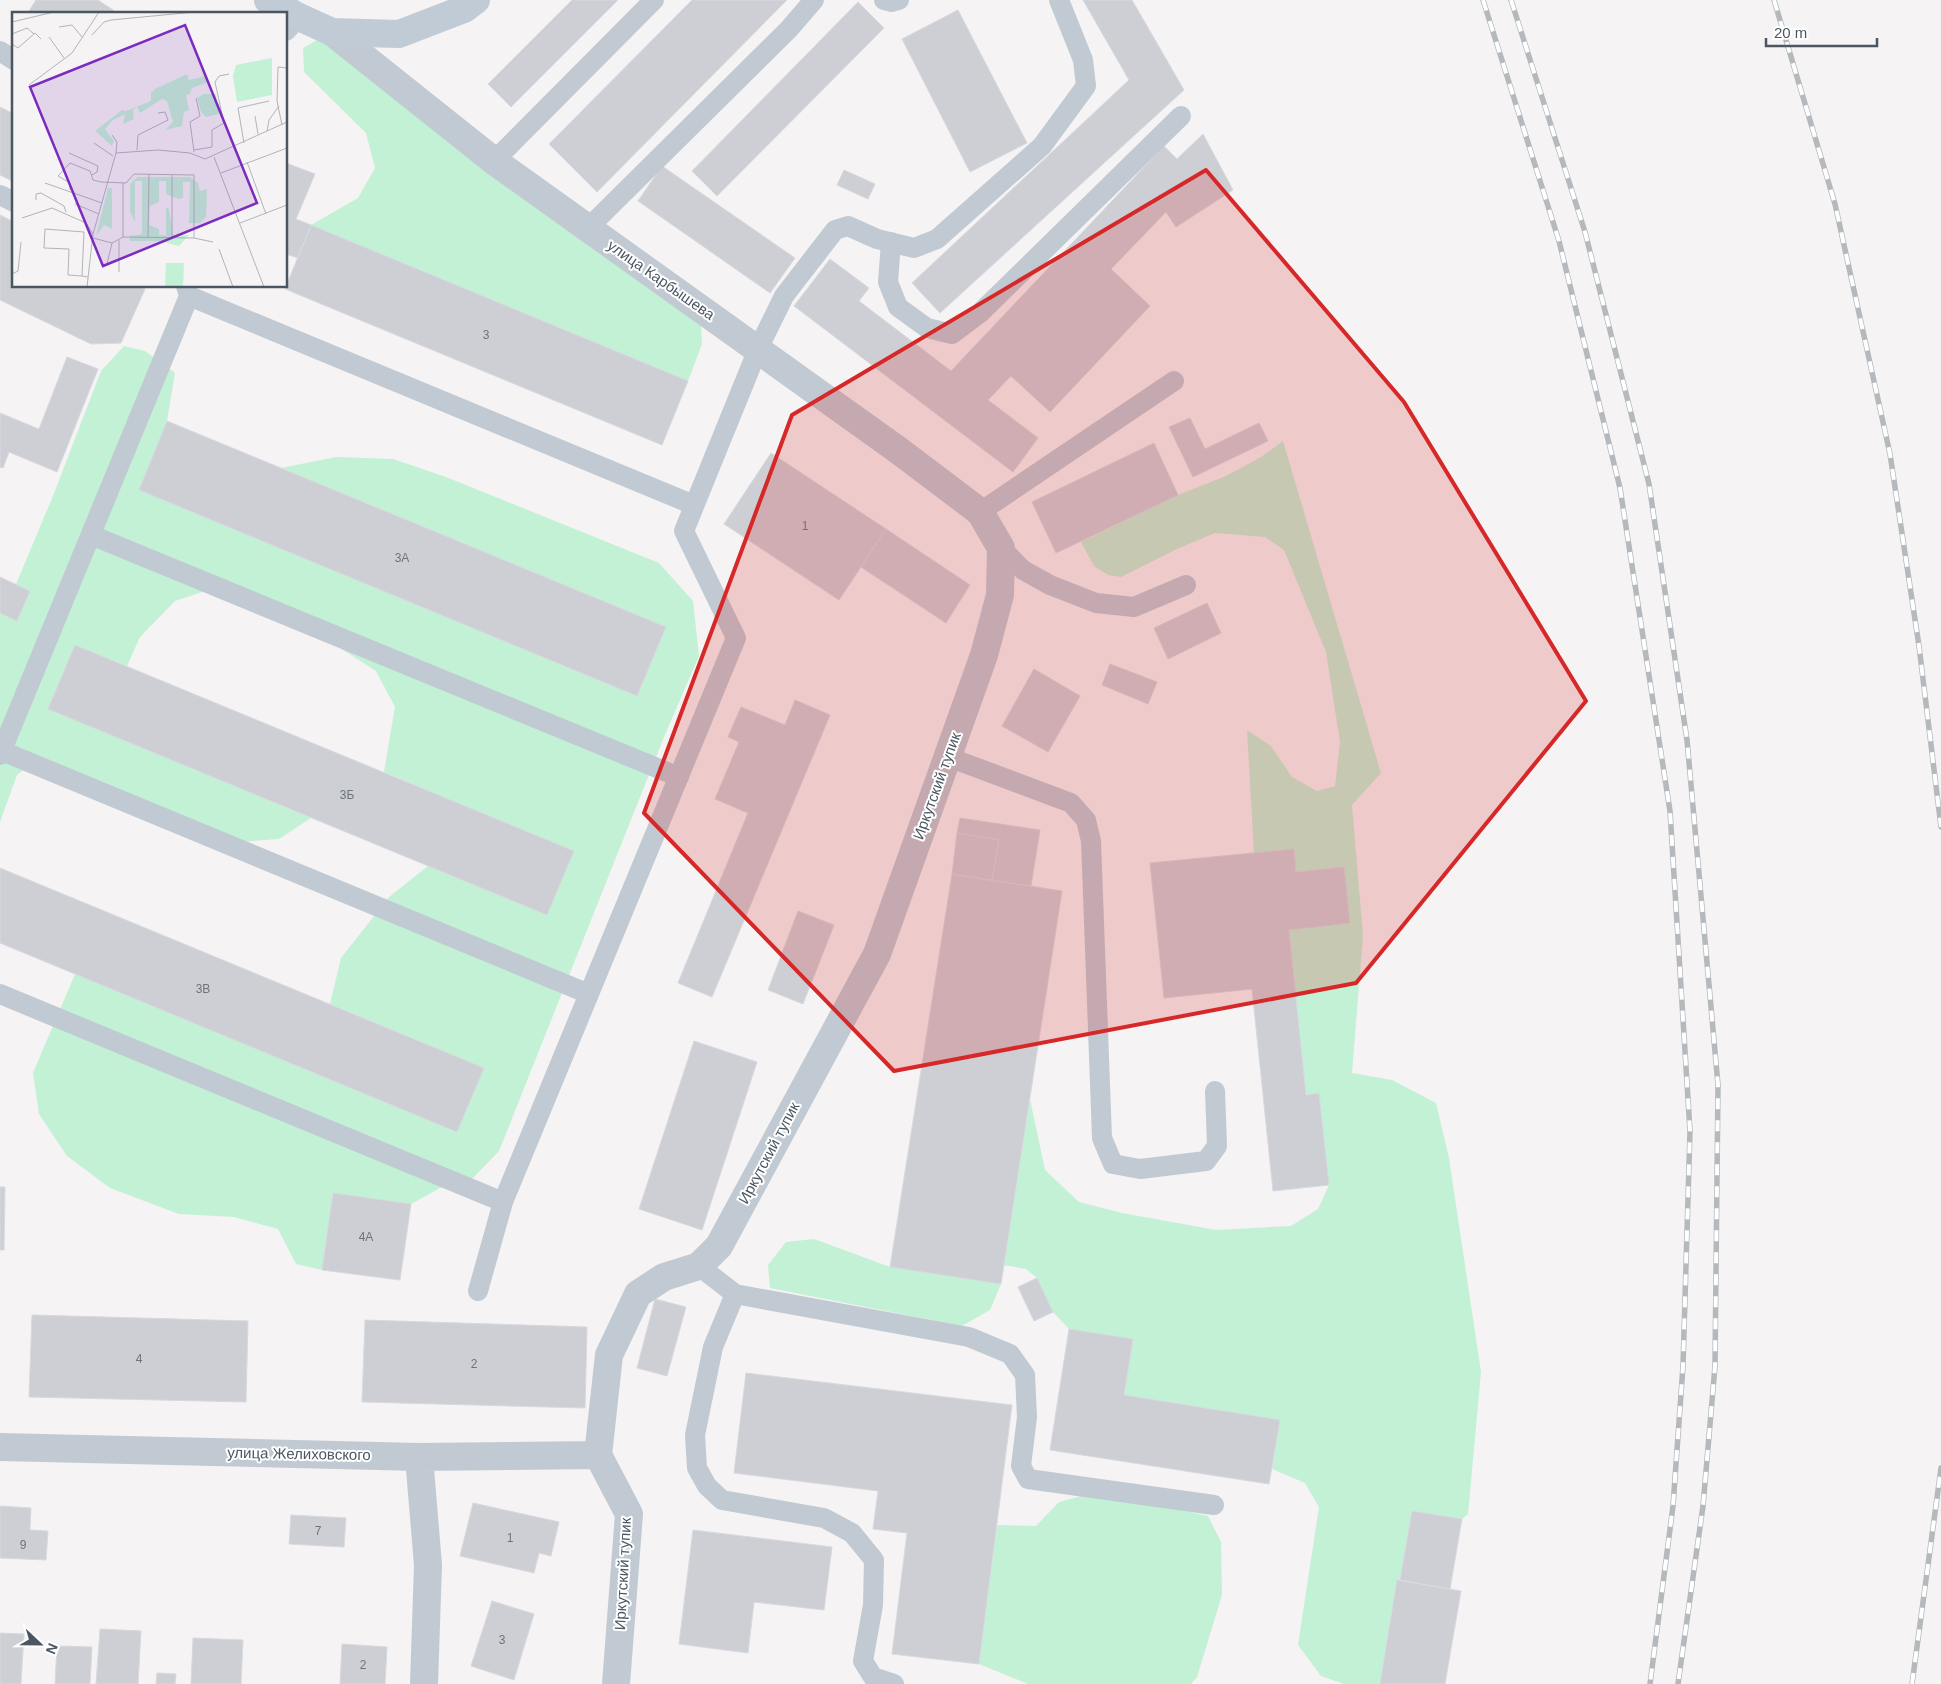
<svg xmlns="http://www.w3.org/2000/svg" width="1941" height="1684" font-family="Arial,sans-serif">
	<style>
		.green { fill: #c3f1d5 }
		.building { fill: #cdcfd5; stroke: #d7d9de }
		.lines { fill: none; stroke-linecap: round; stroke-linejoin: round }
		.lane { stroke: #c1cad2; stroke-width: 20 }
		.street { stroke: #c1cad2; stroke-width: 28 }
		.secondary { stroke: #c1cbd6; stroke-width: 28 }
		.rail-casing { stroke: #b5b8bd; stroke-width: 5.5 }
		.rail { stroke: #fff; stroke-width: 4; stroke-dasharray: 11; stroke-linecap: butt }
		.marked { fill: #d62828; fill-opacity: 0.2; stroke: #d62828; stroke-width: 4; stroke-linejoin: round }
		.labels { text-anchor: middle; stroke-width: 4; stroke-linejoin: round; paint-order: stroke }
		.number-label { font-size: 12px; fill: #6b747e }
		.street-label { font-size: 15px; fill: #4a5661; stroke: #fff }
		.inset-road { fill: none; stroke: #b1b4b9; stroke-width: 1 }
		.view { fill: #7b2cbf; fill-opacity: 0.15; stroke: #7b2cbf; stroke-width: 2.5 }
		.inset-edge { fill: none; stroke: #4a5661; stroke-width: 2.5 }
	</style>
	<rect width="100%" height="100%" fill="#f5f3f3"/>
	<path class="green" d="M317 40 334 42 701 324 702 344 688 381 311 225 358 198 375 168 366 133 304 72 303 48Z
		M124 346 145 351 175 373 167 421 139 490 637 696 666 627 281 468 336 457 393 459 446 477 659 563 693 601 699 656 664 737 499 1151 473 1178 440 1188 411 1204 333 1193 322 1270 296 1264 278 1229 234 1217 179 1214 110 1188 67 1156 39 1114 33 1073 75 974 457 1132 484 1068 330 1004 341 958 389 897 428 866 547 915 573 851 384 772 395 707 376 671 326 639 205 591 175 601 140 637 127 666 75 645 49 709 311 818 279 839 238 842 41 757 17 775 0 822V613L17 620 30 591 16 584 53 496 101 371Z
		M1283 441 1381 773 1352 805 1363 936 1352 1073 1392 1080 1436 1103 1449 1158 1481 1372 1468 1514 1462 1519 1412 1511 1400 1580 1397 1581 1380 1684H1344L1321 1676 1298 1645 1319 1507 1305 1483 1272 1469 1280 1420 1124 1395 1132 1339 1069 1329 1053 1312 1037 1278 1026 1269 1004 1265 1030 1099 1045 1170 1079 1202 1122 1213 1216 1230 1291 1226 1318 1209 1329 1185 1319 1093 1306 1095 1289 930 1349 923 1344 867 1296 872 1294 849 1254 853 1247 730 1271 746 1292 777 1317 791 1335 786 1340 742 1326 652 1284 550 1265 537 1215 533 1177 549 1121 577 1108 575 1094 566 1081 542 1178 495 1226 476 1261 457Z
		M814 1239 890 1267 1001 1284 990 1310 962 1326 770 1288 768 1265 786 1242Z
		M1097 1492 1208 1516 1221 1542 1222 1595 1197 1677 1191 1684H1028L979 1664 997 1525 1036 1526 1059 1502Z"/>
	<path class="building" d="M36 0H98L119 14H27Z
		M572 0H618L511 107 488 84Z
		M692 0H787L597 192 549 144Z
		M1083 0H1132L1184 90 940 313 912 283 1129 80Z
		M858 2 884 28 717 196 692 171Z
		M958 10 1027 143 970 172 902 39Z
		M0 107 14 114V182L0 175Z
		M1203 134 1233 190 1176 227 1166 212 1111 269 1150 306 1050 412 1011 376 988 400 1038 438 1013 472 794 306 830 259 869 288 859 301 951 371 1164 146 1177 159Z
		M286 163 315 174 296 219 311 225 298 258 286 254Z
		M662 166 795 258 770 293 638 201Z
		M844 170 875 184 868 199 837 185Z
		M0 215 14 222V286H140L145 289 121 343 91 344 0 300Z
		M311 225 688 381 662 445 285 289Z
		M67 357 98 369 57 472 9 452 3 468 0 467V413L39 429Z
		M1190 418 1205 449 1259 423 1268 441 1193 477 1169 427Z
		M167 421 666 627 637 696 139 490Z
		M1154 443 1178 495 1056 553 1032 502Z
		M771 453 886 529 839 600 724 524Z
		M886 529 970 585 946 623 861 567Z
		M0 577 30 591 17 621 0 613Z
		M1207 603 1221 633 1168 659 1154 628Z
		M75 645 574 851 547 915 48 709Z
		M1110 664 1157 682 1148 704 1102 685Z
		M1034 669 1080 696 1048 752 1002 726Z
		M795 700 830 715 712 997 678 983 748 813 715 799 739 742 728 737 741 707 785 725Z
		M960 818 1040 830 1031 886 992 881 999 840 957 833Z
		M957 833 999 840 992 881 952 874Z
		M1294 849 1296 872 1344 867 1350 923 1289 930 1306 1095 1319 1093 1329 1185 1273 1191 1252 989 1164 998 1150 863Z
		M0 868 484 1068 457 1132 0 943Z
		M952 874 1062 891 1001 1284 890 1267Z
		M798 911 834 925 803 1004 768 990Z
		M694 1041 757 1062 702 1230 639 1209Z
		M0 1187H5L4 1250H0Z
		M333 1193 411 1204 400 1280 322 1270Z
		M1037 1278 1053 1312 1034 1321 1018 1287Z
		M655 1299 686 1307 667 1376 637 1368Z
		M32 1315 248 1321 246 1402 29 1397Z
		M365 1320 587 1327 585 1408 362 1402Z
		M1069 1329 1133 1339 1124 1395 1280 1420 1269 1484 1050 1450Z
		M746 1373 1012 1405 979 1664 892 1654 907 1533 873 1529 878 1491 734 1473Z
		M473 1503 559 1522 551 1556 539 1553 534 1573 460 1556Z
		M0 1506 31 1508 30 1530 48 1531 46 1560 0 1558Z
		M1412 1511 1462 1519 1450 1589 1400 1580Z
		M291 1515 346 1518 344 1547 289 1544Z
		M693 1530 832 1547 824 1610 754 1602 748 1653 679 1644Z
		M1397 1580 1461 1591 1445 1684H1380Z
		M492 1601 534 1614 514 1680 471 1666Z
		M100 1629 141 1631 138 1684H96Z
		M0 1633 24 1634 21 1684H0Z
		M193 1638 243 1640 241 1684H191Z
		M342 1644 387 1647 385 1684H340Z
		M57 1646 92 1647 90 1684H55Z
		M157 1673 176 1674 175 1684H156Z"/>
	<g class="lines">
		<path class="lane" d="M884 0 892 2 899 0
			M286 31 299 17
			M0 51 14 60
			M494 161 654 0
			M0 195 14 202
			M588 228 789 29 814 0
			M891 242 888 282 898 307 927 328 952 334 980 313 1181 116
			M189 296 694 505
			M980 512 1174 381
			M91 535 679 777
			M1001 548 1023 570 1050 585 1096 603 1134 607 1186 585
			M2 751 589 994
			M0 755 189 296 186 286
			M948 757 1071 803 1086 820 1091 841 1102 1138 1113 1164 1140 1169 1206 1161 1217 1146 1215 1091
			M0 994 503 1202 736 638 684 531 758 349 784 296 835 230 848 226 877 239 914 248 937 239 1042 146 1086 86 1083 60 1059 0
			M699 1266 735 1294 969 1337 1010 1354 1025 1375 1027 1417 1021 1466 1028 1479 1214 1505
			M478 1291 503 1202
			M735 1294 713 1347 695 1435 697 1468 707 1486 722 1500 824 1518 852 1533 874 1560 873 1605 863 1661 873 1677 894 1684"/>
		<path class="street" d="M332 32 494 161 898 450 980 512 1001 548 1000 595 984 655 877 954 719 1246 699 1266 664 1277 638 1294 609 1355 598 1455 629 1514 616 1684
			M0 1447 419 1457 598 1455
			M419 1457 428 1565 424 1684"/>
		<path class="secondary" d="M268 0 299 17 332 32 399 34 464 9 476 0"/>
		<g class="rail-casing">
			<path id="rail" d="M1483 0 1559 241 1620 488 1670 811 1690 1131 1683 1366 1673 1506 1650 1684
				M1511 0 1585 232 1649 484 1687 740 1718 1085 1715 1366 1703 1506 1678 1684
				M1774 0 1835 204 1890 454 1919 646 1941 827
				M1912 1684 1941 1468"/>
		</g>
		<use href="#rail" class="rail"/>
	</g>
	<path class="marked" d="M1206 170 1404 402 1586 701 1356 983 894 1071 644 813 792 415Z"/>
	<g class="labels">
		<g class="number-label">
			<text x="486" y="339">3</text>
			<text x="805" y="530">1</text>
			<text x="402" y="562">3А</text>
			<text x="347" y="799">3Б</text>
			<text x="203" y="993">3В</text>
			<text x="366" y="1241">4А</text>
			<text x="139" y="1363">4</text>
			<text x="474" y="1368">2</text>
			<text x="318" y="1535">7</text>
			<text x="510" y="1542">1</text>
			<text x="23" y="1549">9</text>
			<text x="502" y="1644">3</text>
			<text x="363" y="1669">2</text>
		</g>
		<g class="street-label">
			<text transform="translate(661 280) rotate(35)" y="5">улица Карбышева</text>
			<text transform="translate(937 786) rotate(-70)" y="5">Иркутский тупик</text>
			<text transform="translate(769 1153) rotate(-62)" y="5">Иркутский тупик</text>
			<text transform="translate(299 1454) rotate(1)" y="5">улица Желиховского</text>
			<text transform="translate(623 1574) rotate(-87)" y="5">Иркутский тупик</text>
		</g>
	</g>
	<g transform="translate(12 12)">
		<rect width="275" height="275" fill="#f5f3f3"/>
		<path d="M260 46V83L225 90 221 64 224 53ZM175 62 177 68 194 64 196 70 180 76 178 82 174 83 177 98 172 100 170 114 153 118 161 110 155 89 150 87 128 101 125 95 121 98 122 107 111 112 113 102 101 108 93 117 102 129 100 134 83 119 110 98 114 99 139 89V81L143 77ZM192 82H204L207 102 194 105 189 100 185 86ZM125 165H178L186 171 188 179 195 177 194 205 188 211H177L178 170H171V186L166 187 154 182V169H147V190L138 194 137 213 147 217V223H154V195L157 197 161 223H177L167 234 147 229H118V224L130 222V169H123V210L118 200V172ZM96 176H100V217L92 213 84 224ZM154 251H172L171 275H153Z" fill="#c3f1d5"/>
		<path class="inset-road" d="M0 10 42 0M47 15 60 13 70 25M0 22 15 16 22 22M80 23 92 10 99 8 183 0M37 25 52 46M0 32 6 36 23 21 29 27M17 73 60 41 87 0M243 104 246 122M270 113 265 89 266 55 275 56M255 119 257 108 267 94M100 123 105 130 104 141M82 131 101 144M232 131 226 96 257 89M125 138 126 123 156 108 153 100 146 101M182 138 200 135V118L212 111 203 70 207 64 217 62M182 140 178 110 188 104 184 86M57 141 86 154 85 160 80 163M202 145 252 275M235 150 254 202M209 161 275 136M33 171 90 191M58 178V171L46 164 58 151 78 159 81 168 89 170 114 171 122 162 182 163V226L111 225 100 231 81 226M24 188V182L29 181 52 194 54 200M63 192 87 202M10 206 40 196 74 211 81 222 75 275M228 211 275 193M81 222 104 141 146 138 178 141 193 147 275 110M111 225V171M136 225 137 162M160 226V163M182 226 201 230M207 237 221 275M95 252 100 231M107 260V228M0 262 6 259 9 230M70 264 72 220 33 217 32 236 57 237 56 263 70 264 76 265"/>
		<path class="view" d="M173 13 245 191 91 254 18 75Z"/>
		<rect width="275" height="275" class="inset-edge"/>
	</g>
	<g transform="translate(40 1644) rotate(112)" stroke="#ffffff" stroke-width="4" paint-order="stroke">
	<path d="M0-4L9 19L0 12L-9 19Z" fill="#4a5661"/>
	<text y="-8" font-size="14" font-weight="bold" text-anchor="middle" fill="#4a5661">N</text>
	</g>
	<path d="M1766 38v8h111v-8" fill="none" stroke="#4a5661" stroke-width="2.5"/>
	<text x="1774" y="38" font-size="15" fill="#4a5661" stroke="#ffffff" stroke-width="4" paint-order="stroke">20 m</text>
</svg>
